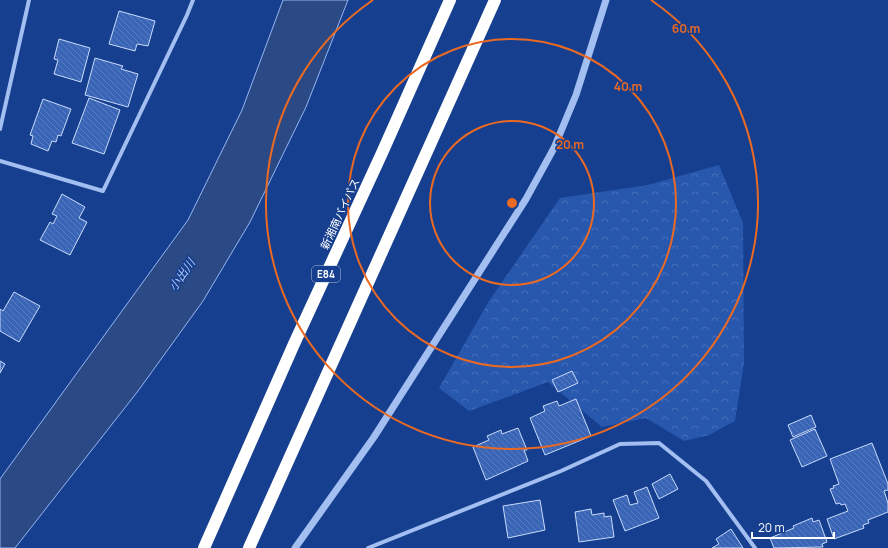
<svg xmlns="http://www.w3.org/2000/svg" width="888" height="548" font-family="Manrope,'Noto Sans JP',sans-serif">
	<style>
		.forest { fill: url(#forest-crowns) }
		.water { fill: #2b4985; stroke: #95b7f3 }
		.building { fill: url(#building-back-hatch); stroke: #c9dbfb }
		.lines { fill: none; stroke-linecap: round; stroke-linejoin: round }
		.minor { stroke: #a3bef0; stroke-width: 4 }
		.tertiary { stroke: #a3bef0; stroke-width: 7 }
		.motorway { stroke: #fff; stroke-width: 12 }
		.ring { fill: none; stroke: #ea6a24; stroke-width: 2 }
		.labels { text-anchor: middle; stroke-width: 3; stroke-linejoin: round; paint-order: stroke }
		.shield { fill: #163f8f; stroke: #b9c5dd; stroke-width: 1 }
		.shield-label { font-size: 10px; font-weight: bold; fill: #fff }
		.street-label { font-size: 11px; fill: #fff; stroke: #163f8f }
		.water-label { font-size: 12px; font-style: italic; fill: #afc8f7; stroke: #163f8f }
		.centre { fill: #ea6a24; stroke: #163f8f; stroke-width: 2 }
		.ring-label { font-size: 12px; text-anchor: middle; font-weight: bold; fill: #ea6a24; stroke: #163f8f; stroke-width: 3; stroke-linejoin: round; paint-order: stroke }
	</style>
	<defs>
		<pattern id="forest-crowns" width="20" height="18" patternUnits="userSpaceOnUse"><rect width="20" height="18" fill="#2857ae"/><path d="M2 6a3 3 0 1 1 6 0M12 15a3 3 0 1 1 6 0" fill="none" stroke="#4870ba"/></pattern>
		<pattern id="building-back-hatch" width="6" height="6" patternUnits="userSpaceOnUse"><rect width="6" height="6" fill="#3a65b6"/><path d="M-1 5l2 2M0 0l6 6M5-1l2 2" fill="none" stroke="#587cc1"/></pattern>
	</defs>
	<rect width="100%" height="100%" fill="#163f8f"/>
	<path class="forest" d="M719 165 743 223 744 363 735 421 709 435 684 441 646 418 602 427 548 382 469 411 439 388 489 301 560 198 648 185Z"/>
	<path class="water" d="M283 0H348L306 107 250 222 203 301 138 391 15 548H0V479L188 220 242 110Z"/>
	<path class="building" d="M119 11 155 21 148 46 137 44 135 51 109 44Z
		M59 39 90 48 81 82 54 74 58 60 54 59Z
		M95 58 123 66 121 69 138 74 128 107 85 95Z
		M89 98 120 110 104 154 72 143Z
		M43 99 71 109 61 136 58 135 56 142 52 141 48 151 31 144 33 136 30 135Z
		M62 194 85 207 79 218 87 222 70 255 40 240 50 222 53 224 57 216 52 214Z
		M14 292 40 306 19 342 0 331V309L3 311Z
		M0 361 5 364 0 373Z
		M572 371 578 383 558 392 552 380Z
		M576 399 591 436 545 455 530 418 545 411 543 406 557 401 559 406Z
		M811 415 816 427 793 437 788 425Z
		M518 428 527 450H524L528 461 486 480 473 447 489 440 487 436 501 430 502 434Z
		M815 429 827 456 802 467 790 440Z
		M872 443 888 484V490L884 491 888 503V512L868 520 869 523 863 525 864 528 834 539 827 519 848 511 845 504 841 505 840 503 836 504 830 489 834 488 833 486 839 484 830 459Z
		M670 474 678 489 659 499 652 484Z
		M647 487 659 518 625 531 613 500 627 495 630 505 638 503 634 492Z
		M540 500 545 530 508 538 503 506Z
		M591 509 592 515 604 513V517L611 516 614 537 579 542 575 512Z
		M812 518 813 522 819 520 827 542 822 544 823 547 774 548 770 538 794 528 793 526Z
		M731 529 743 548H712L719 544 716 539Z"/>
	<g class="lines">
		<path class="minor" d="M0 129 29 0
			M0 161 103 191 187 15 193 0
			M368 548 561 471 620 444 659 443 706 481 755 548"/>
		<path class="tertiary" d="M295 548 374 437 526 199 554 148 576 95 606 0"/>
		<path class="motorway" d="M204 548 294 344 382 153 450 0
			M249 548 495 0"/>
	</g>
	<g class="ring">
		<circle cx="512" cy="203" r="82"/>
		<circle cx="512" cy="203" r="164"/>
		<path d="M651 0A246 246 0 1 1 373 0"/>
	</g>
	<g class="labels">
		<rect class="shield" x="312" y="266" width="28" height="16" rx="3"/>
		<g class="shield-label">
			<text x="326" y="278">E84</text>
		</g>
		<g class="street-label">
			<text transform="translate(340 214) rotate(-65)" y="4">新湘南バイパス</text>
		</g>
		<g class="water-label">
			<text transform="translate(182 275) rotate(-55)" y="4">小出川</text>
		</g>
	</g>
	<circle cx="512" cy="203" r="6" class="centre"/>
	<g class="ring-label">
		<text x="686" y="33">60 m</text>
		<text x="628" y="91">40 m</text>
		<text x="570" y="149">20 m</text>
	</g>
	<path d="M752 532v6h82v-6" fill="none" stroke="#ffffff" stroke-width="2"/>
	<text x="758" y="532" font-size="12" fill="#ffffff" stroke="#163f8f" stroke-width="3" paint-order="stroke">20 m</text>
</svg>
